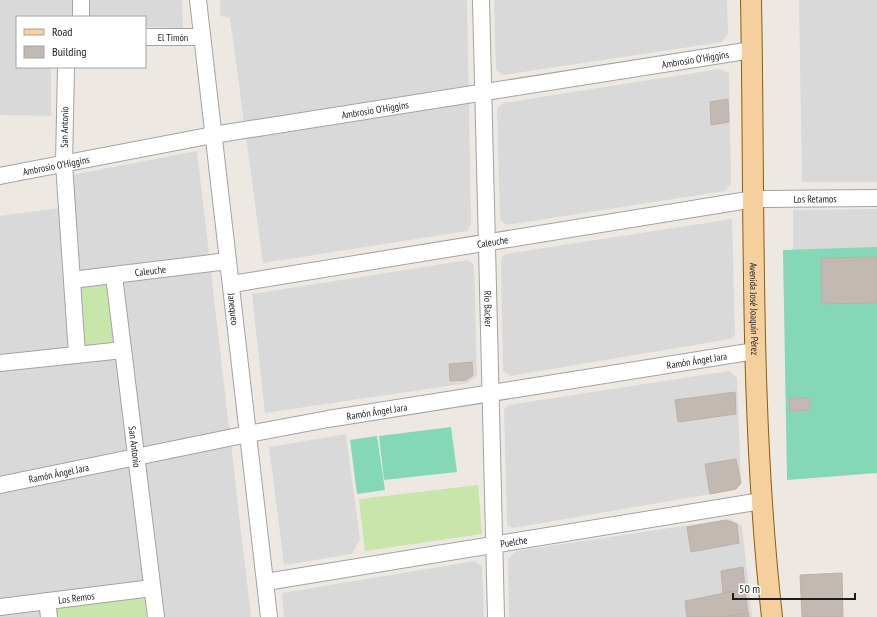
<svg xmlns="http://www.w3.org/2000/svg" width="877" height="617" font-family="'PT Sans Narrow',sans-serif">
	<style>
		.residential { fill: #dad9d9 }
		.grass { fill: #c8e5aa }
		.pitch { fill: #84d8b7 }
		.building { fill: #c1b9b2; stroke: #beb0a6 }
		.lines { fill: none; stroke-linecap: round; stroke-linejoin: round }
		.minor-casing { stroke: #a3a3a3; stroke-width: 18 }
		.major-casing { stroke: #8c5f08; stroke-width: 22 }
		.minor { stroke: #fff; stroke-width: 16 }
		.major { stroke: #f6cf9e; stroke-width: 20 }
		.labels { text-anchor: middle; stroke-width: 3; stroke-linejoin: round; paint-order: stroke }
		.street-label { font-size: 10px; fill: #1c1c1c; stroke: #fff }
	</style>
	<rect width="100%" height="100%" fill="#ede9e2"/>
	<path class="residential" d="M0 0H182L183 28 145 27V17H17V67H51V116L0 115Z
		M220 0H467L471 224 467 231 263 263 230 18 220 16Z
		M494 0H727L728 34 722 42 503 75 496 70Z
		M799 0H877V182H802Z
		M720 69 729 73 731 184 725 191 506 225 500 219 497 108 504 103Z
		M197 151 251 617H0V216L68 207 66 176Z
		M877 209V258L793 260V210Z
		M732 219 735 335 730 339 510 376 503 371 501 259 505 254Z
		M468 260 474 265 477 376 468 383 265 413 252 294Z
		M729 371 737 378 741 482 734 490 513 528 507 525 504 410 508 405Z
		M346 434 360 540 352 554 284 565 269 447Z
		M730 519 742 526 752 617H509L508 559 516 551Z
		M475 561 482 566 484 617H284L282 593Z"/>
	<path class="grass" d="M109 280 116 342 83 346 78 284Z
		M478 485 482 534 365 551 359 499Z
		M144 597 146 617H56L55 608Z"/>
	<path class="pitch" d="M877 247V473L787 480 783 250Z
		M451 427 457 472 384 480 379 436Z
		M377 436 385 490 357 494 350 440Z"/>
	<path class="building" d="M728 99 729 122 711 125 710 102Z
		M877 257V303L822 304 821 258Z
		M472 362 473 375 466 380 450 381 449 364Z
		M735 392 736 414 678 422 675 400Z
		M809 398 810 410 790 411 789 399Z
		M736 459 741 483 736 489 710 494 705 464Z
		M726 520 737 524 739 543 691 552 687 527Z
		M743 567 745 589 723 593 721 571Z
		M842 573 843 617H802L800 575Z
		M745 589 748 613 720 617H687L685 601Z
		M748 613 749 617H722Z"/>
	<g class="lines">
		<g class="minor-casing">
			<g id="minor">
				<path id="s1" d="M198 0 269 617"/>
				<path id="s2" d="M481 0 496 617"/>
				<path d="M81 17V0"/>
				<path id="s3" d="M145 37H202"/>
				<path d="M66 67 64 164 77 354"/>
				<path id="s4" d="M0 176 213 135 752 50"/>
				<path id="s5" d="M114 276 156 617"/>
				<path id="s6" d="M72 280 228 261"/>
				<path id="s7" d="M232 284 754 199 877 198"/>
				<path d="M0 363 123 350"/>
				<path id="s8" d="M0 485 248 434 328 419 755 351"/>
				<path id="s9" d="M266 582 761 501"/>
				<path d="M47 601 49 617"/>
				<path id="s10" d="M0 607 152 588"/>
			</g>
		</g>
		<g class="major-casing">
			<g id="major">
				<path id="s11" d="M751 0C755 206 749 412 772 617"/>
			</g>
		</g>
		<use href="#minor" class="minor"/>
		<use href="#major" class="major"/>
	</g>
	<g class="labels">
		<g class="street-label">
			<text dy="4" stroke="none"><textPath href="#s3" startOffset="28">El Timón</textPath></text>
			<text dy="4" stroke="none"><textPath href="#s4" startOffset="705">Ambrosio O'Higgins</textPath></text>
			<text dy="4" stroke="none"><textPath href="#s4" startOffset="381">Ambrosio O'Higgins</textPath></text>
			<text transform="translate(64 127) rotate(-89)" y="4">San Antonio</text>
			<text dy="4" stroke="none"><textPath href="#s4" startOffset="57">Ambrosio O'Higgins</textPath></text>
			<text dy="4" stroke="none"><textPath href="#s7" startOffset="590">Los Retamos</textPath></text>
			<text dy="4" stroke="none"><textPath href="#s7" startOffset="264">Caleuche</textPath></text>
			<text dy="4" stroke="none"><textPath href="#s6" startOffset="79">Caleuche</textPath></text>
			<text dy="4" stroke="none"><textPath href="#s1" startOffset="311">Janequeo</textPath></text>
			<text dy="4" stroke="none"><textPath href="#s2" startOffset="309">Río Backer</textPath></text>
			<text dy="4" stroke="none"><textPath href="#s11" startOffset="309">Avenida José Joaquín Pérez</textPath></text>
			<text dy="4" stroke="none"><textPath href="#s8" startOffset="708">Ramón Ángel Jara</textPath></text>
			<text dy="4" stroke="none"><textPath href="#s8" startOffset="384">Ramón Ángel Jara</textPath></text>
			<text dy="4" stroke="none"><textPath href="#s5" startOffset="172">San Antonio</textPath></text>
			<text dy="4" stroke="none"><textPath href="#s8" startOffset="60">Ramón Ángel Jara</textPath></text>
			<text dy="4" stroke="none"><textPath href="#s9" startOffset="251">Puelche</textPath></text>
			<text dy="4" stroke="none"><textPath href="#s10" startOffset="77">Los Remos</textPath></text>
		</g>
	</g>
	<rect x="16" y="16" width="130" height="52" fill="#ffffff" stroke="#a4a4a4"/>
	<rect x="24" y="29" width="20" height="6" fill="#f6cf9e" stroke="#a4a4a4"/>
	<text x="52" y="36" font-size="12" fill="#1c1c1c">Road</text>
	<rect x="24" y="46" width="20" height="12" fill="#c1b9b2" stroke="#a4a4a4"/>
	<text x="52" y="56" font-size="12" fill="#1c1c1c">Building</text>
	<path d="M733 593v6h122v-6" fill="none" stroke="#1c1c1c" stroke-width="2"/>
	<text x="739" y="593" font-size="12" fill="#1c1c1c" stroke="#ffffff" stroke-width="3" paint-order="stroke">50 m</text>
</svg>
